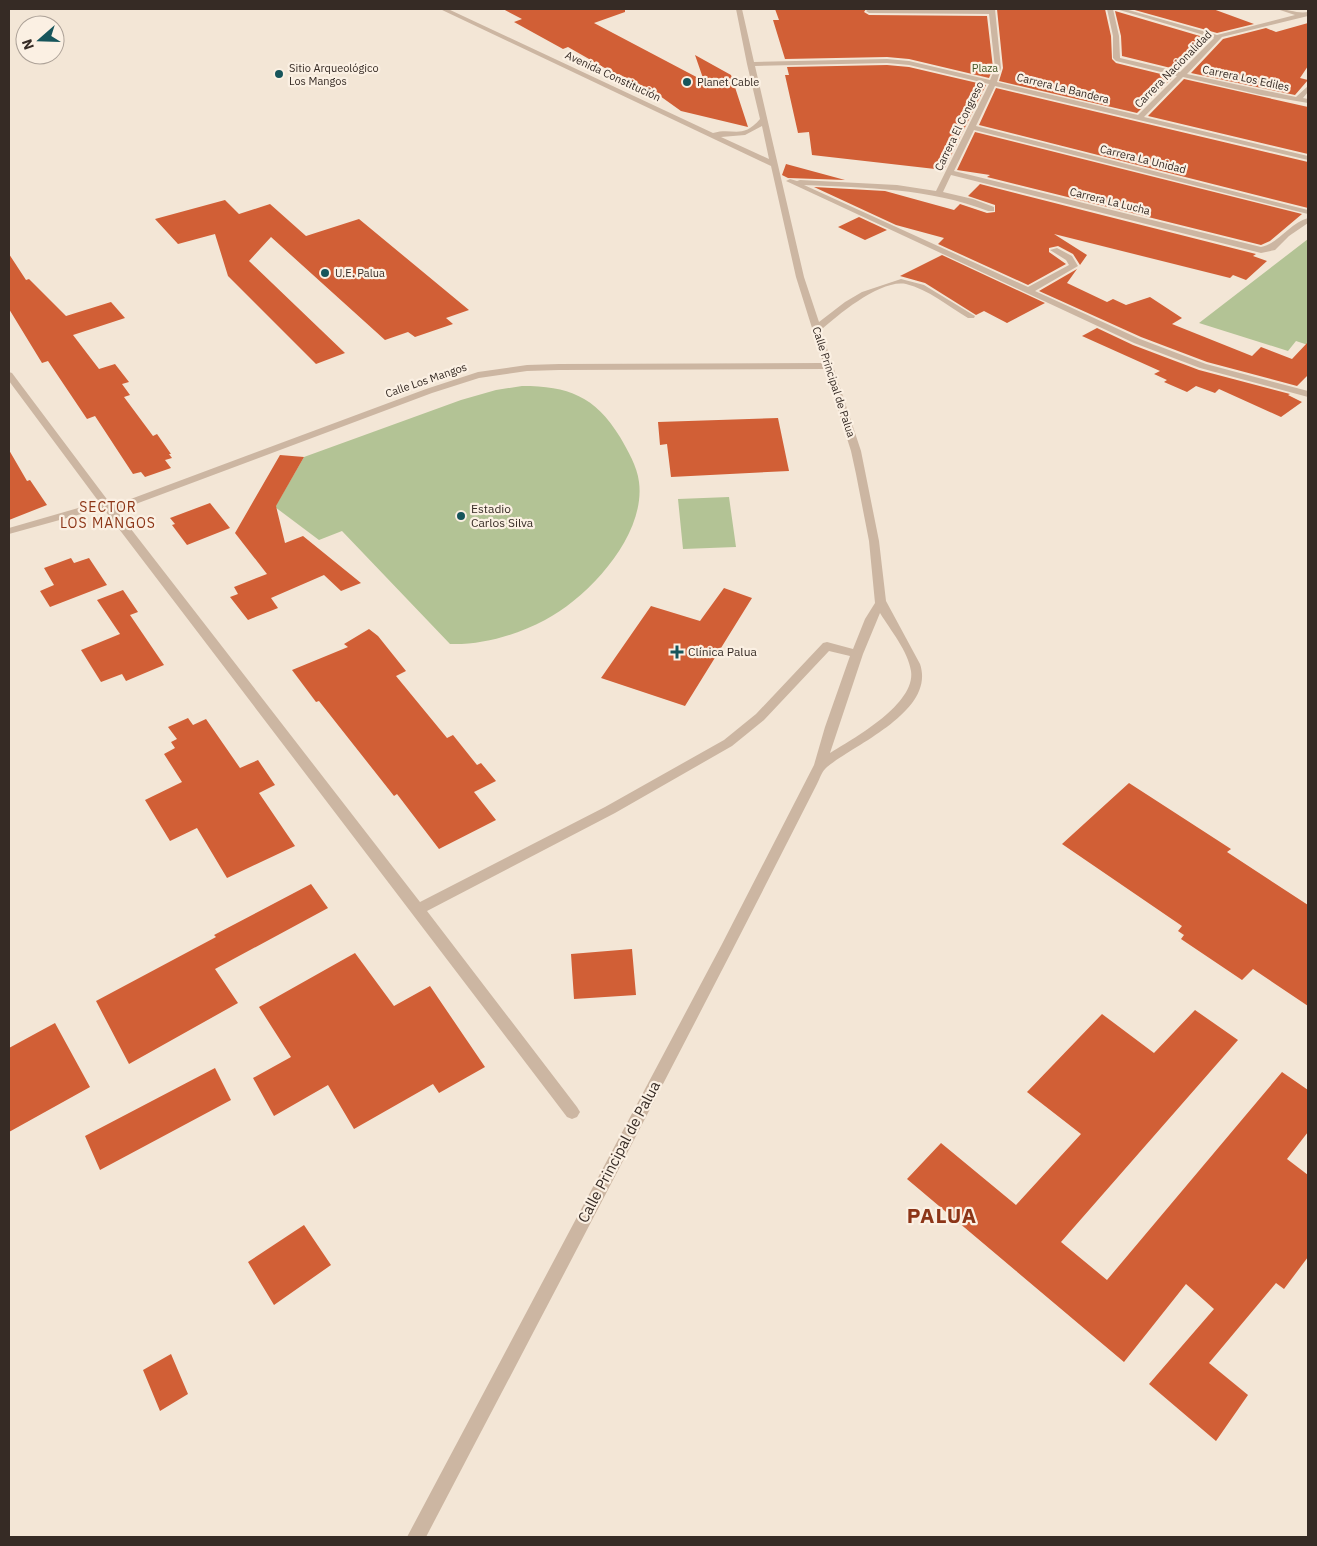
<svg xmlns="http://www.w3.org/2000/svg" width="1317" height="1546" font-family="'IBM Plex Sans',sans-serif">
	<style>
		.green { fill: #b3c395 }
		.building { fill: #d15f36 }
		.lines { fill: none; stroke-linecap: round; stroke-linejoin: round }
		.minor { fill: #ccb6a2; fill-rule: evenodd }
		.poi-dot { fill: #17555b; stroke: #fbf0e3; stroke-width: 2 }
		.labels { text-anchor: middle; stroke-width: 4.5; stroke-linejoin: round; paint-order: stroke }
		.far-poi-label { font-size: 11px; fill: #362b25; stroke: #fbf0e3; text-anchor: start }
		.far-park-label { font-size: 11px; fill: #445626; stroke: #fbf0e3 }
		.far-street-label { font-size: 11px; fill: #362b25; stroke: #fbf0e3 }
		.poi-label { font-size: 12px; fill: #362b25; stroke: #fbf0e3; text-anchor: start }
		.neighbourhood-label { font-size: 14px; letter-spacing: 1px; fill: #8c3517; stroke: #fbf0e3 }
		.near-street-label { font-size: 15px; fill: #362b25; stroke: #fbf0e3 }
		.near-district-label { font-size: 21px; font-weight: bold; letter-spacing: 1px; fill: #8c3517; stroke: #fbf0e3 }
	</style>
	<rect width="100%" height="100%" fill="#f3e6d6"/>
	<path class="green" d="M1308 239V345L1296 341 1288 351 1199 323Z
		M522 386C568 386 595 396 620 437 628 451 637 466 639 482 646 535 589 597 545 620 516 635 483 645 450 644L342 531 319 540 275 507 304 457 461 400 496 390Z
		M729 497 736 547 683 549 678 499Z"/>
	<path class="building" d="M503 9H625V12L594 23 704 81 695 55 731 75 748 127 681 111 653 91 650 92 619 74 617 75 568 47 563 49 514 22 522 19Z
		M775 9H866L864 12 869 15 987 16 993 68 989 78 909 59 887 57 785 59 773 20H779Z
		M997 9H1105L1111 36 1112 59 1116 63 1173 77 1137 113 999 81 1003 68Z
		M1131 9H1213L1254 24 1217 33Z
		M1115 11 1210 39 1179 70 1122 56 1121 36Z
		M1308 23V66L1300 78 1308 80 1295 95 1191 73 1223 39 1266 28 1276 32Z
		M887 65 909 67 986 85 944 170 812 155 809 132 798 133 785 75H789L787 67Z
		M1184 79 1308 107V154L1148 116Z
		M996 88 1308 162V208L979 125Z
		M975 132 1302 214 1270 241 1261 245 987 177 990 175 957 170Z
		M786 164 845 180 788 178 782 175Z
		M980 184 1256 254 1253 256 1267 261 1246 280 1233 275 1230 278 1054 234 1087 255 1080 265 1073 254 1058 246 1049 248V252L1066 264 1028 285 938 244 944 238 896 225 814 187 885 191 954 210 960 204 987 213 995 212V205L968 196Z
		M225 200 239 214 270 204 306 236 359 219 469 310 446 318 453 324 415 337 408 332 385 340 271 237 249 261 345 353 316 364 228 276 215 234 178 244 155 219Z
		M859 217 887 230 865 240 838 227Z
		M9 254 26 280 29 279 66 316 111 302 125 318 73 335 99 369 115 364 129 382 122 384 130 395 124 397 153 436 157 434 171 454H169L172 458 165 460 171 468 145 477 141 472 133 474 95 416 87 419 48 361 42 363 9 309Z
		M942 255 1045 303 1007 323 984 311 976 315 925 283 900 276Z
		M1077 269 1067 283 1107 302 1113 299 1126 305 1150 297 1182 318 1172 324 1252 356 1261 347 1292 359 1308 342V375L1297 386 1207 362 1141 337 1039 291Z
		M1097 328 1133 345 1199 370 1290 394 1288 395 1302 402 1281 417 1219 389 1215 393 1196 386 1187 392 1164 382 1167 380 1154 374 1160 371 1082 336Z
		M778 418 789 471 671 477 667 444 660 445 658 422Z
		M9 450 27 481 30 480 47 505 9 520Z
		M280 455 304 457 276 506 285 543 303 536 361 583 341 591 324 575 271 598 278 608 248 620 230 597 238 594 234 587 267 574 235 533Z
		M210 503 230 528 187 545 172 525 175 524 170 518Z
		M71 558 74 563 89 558 107 585 50 607 40 591 54 585 44 568Z
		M724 588 752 598 685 706 601 678 651 606 700 621Z
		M123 590 138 612 130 615 164 665 126 681 122 674 101 682 81 650 120 634 97 600Z
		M369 629 378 636 406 671 396 676 447 738 453 735 477 765 481 763 496 781 474 792 496 820 439 849 397 794 394 796 319 701 316 702 292 670 348 647 344 644Z
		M188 718 193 725 206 719 240 768 258 760 275 785 259 793 295 846 227 878 197 828 170 841 145 800 182 782 164 754 175 748 171 742 177 739 168 727Z
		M1129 783 1231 849 1227 852 1308 905V1006L1253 969 1242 980 1181 939 1184 935 1178 931 1182 926 1062 844Z
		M311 884 328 908 215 969 238 1003 129 1064 96 1001 216 937 214 935Z
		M632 949 636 995 574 999 571 954Z
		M355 953 394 1006 430 986 485 1067 439 1093 433 1084 354 1129 328 1085 274 1116 253 1078 291 1057 259 1007Z
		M1195 1010 1238 1040 1061 1242 1107 1280 1282 1072 1308 1090V1132L1287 1159 1308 1175V1257L1284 1289 1276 1283 1209 1363 1248 1395 1216 1441 1149 1384 1214 1309 1186 1284 1124 1362 907 1179 941 1143 1016 1205 1081 1134 1027 1092 1102 1014 1154 1053Z
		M55 1023 90 1087 9 1132V1048Z
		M215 1068 231 1100 100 1170 85 1136Z
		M304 1225 331 1265 274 1305 248 1262Z
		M171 1354 188 1394 160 1411 143 1370Z"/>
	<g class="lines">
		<path class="minor" d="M440 9H448L713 133C733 127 742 140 760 119L747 64 736 9H742L754 62 887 59 909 61 990 80 995 68 989 14 869 13 866 11 869 9H995L1001 68 997 82 1138 115 1177 76 1116 61 1113 58V36L1107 9H1113L1119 36 1120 58 1180 72 1214 38 1116 9H1125L1217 35 1295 15 1277 9C1288 9 1298 14 1308 12V16L1222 37 1187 74 1296 97 1308 86V92L1303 98 1308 99V103L1261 95 1183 77 1144 117 1308 156V160L995 86 976 126 1308 210V214L974 130 954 171 1261 247C1278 244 1290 223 1308 218V223L1289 236 1275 250 1261 253 951 175 943 192 973 199 994 207V211H988C929 188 867 188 804 185L1028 287 1069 265 1066 260 1050 250 1057 248 1072 256 1078 266 1035 291 1140 339 1206 364 1308 391V397L1200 368 1134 343 786 181 790 179 797 181 800 180 897 185 936 191 989 84 909 65 887 63 755 66 804 277 819 322 845 302 862 292 901 279 924 285 975 316 974 318H968C949 307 928 289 906 284 881 279 839 314 821 330L861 451 879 541 886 601 920 664C936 711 855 744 827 767 822 771 820 778 817 784 689 1037 557 1287 426 1537H407L721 946 814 765 825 727 850 656 829 651 764 720 732 746 615 813 427 911 577 1107 580 1112 577 1117 572 1119 567 1117 103 508 9 534V528L99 502 9 381V372L12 373 112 506 426 389 478 372 527 365 559 364 823 363 796 277 771 166ZM762 126 769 159 721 137 745 135ZM825 369 851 451 856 474 869 541 875 603 865 619 853 649 827 642 823 643 756 714 724 740 605 807 420 902 117 511 432 393 479 378 527 371 559 370ZM880 613C891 631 908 651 911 671 916 704 853 739 830 753L863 654Z"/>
	</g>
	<g class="poi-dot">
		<circle cx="279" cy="74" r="5"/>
		<circle cx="687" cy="82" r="5"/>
		<circle cx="325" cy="273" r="5"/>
		<circle cx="461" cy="516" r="5"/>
		<path d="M674.5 644.5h5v5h5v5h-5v5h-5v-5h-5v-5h5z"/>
	</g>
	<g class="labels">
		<g class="far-poi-label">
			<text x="289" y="72">Sitio Arqueológico<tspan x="289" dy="13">Los Mangos</tspan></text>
			<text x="697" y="86">Planet Cable</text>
			<text x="335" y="277">U.E. Palua</text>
		</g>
		<g class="far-park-label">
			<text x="985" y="72">Plaza</text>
		</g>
		<g class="far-street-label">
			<text transform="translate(1173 69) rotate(-45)" y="4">Carrera Nacionalidad</text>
			<text transform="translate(613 76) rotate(25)" y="4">Avenida Constitución</text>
			<text transform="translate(1246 78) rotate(12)" y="4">Carrera Los Ediles</text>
			<text transform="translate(1063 88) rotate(14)" y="4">Carrera La Bandera</text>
			<text transform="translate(959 126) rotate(-64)" y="4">Carrera El Congreso</text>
			<text transform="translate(1143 159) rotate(14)" y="4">Carrera La Unidad</text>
			<text transform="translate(1110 201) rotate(14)" y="4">Carrera La Lucha</text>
			<text transform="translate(426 380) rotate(-19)" y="4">Calle Los Mangos</text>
			<text transform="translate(834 382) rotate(72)" y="4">Calle Principal de Palua</text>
		</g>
		<g class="poi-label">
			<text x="471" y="513">Estadio<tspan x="471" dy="14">Carlos Silva</tspan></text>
			<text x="688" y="656">Clínica Palua</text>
		</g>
		<g class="neighbourhood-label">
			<text x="108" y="512">SECTOR<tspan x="108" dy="16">LOS MANGOS</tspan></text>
		</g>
		<g class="near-street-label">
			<text transform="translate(619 1152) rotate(-62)" y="5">Calle Principal de Palua</text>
		</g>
		<g class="near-district-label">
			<text x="942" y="1223">PALUA</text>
		</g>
	</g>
	<rect width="1317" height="1546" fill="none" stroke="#362b25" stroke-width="20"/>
	<g transform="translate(40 40) rotate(250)"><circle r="24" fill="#fbf0e3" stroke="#aca197"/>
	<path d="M0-4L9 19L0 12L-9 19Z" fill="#17555b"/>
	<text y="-8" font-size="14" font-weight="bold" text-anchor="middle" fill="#362b25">N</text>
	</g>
</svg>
